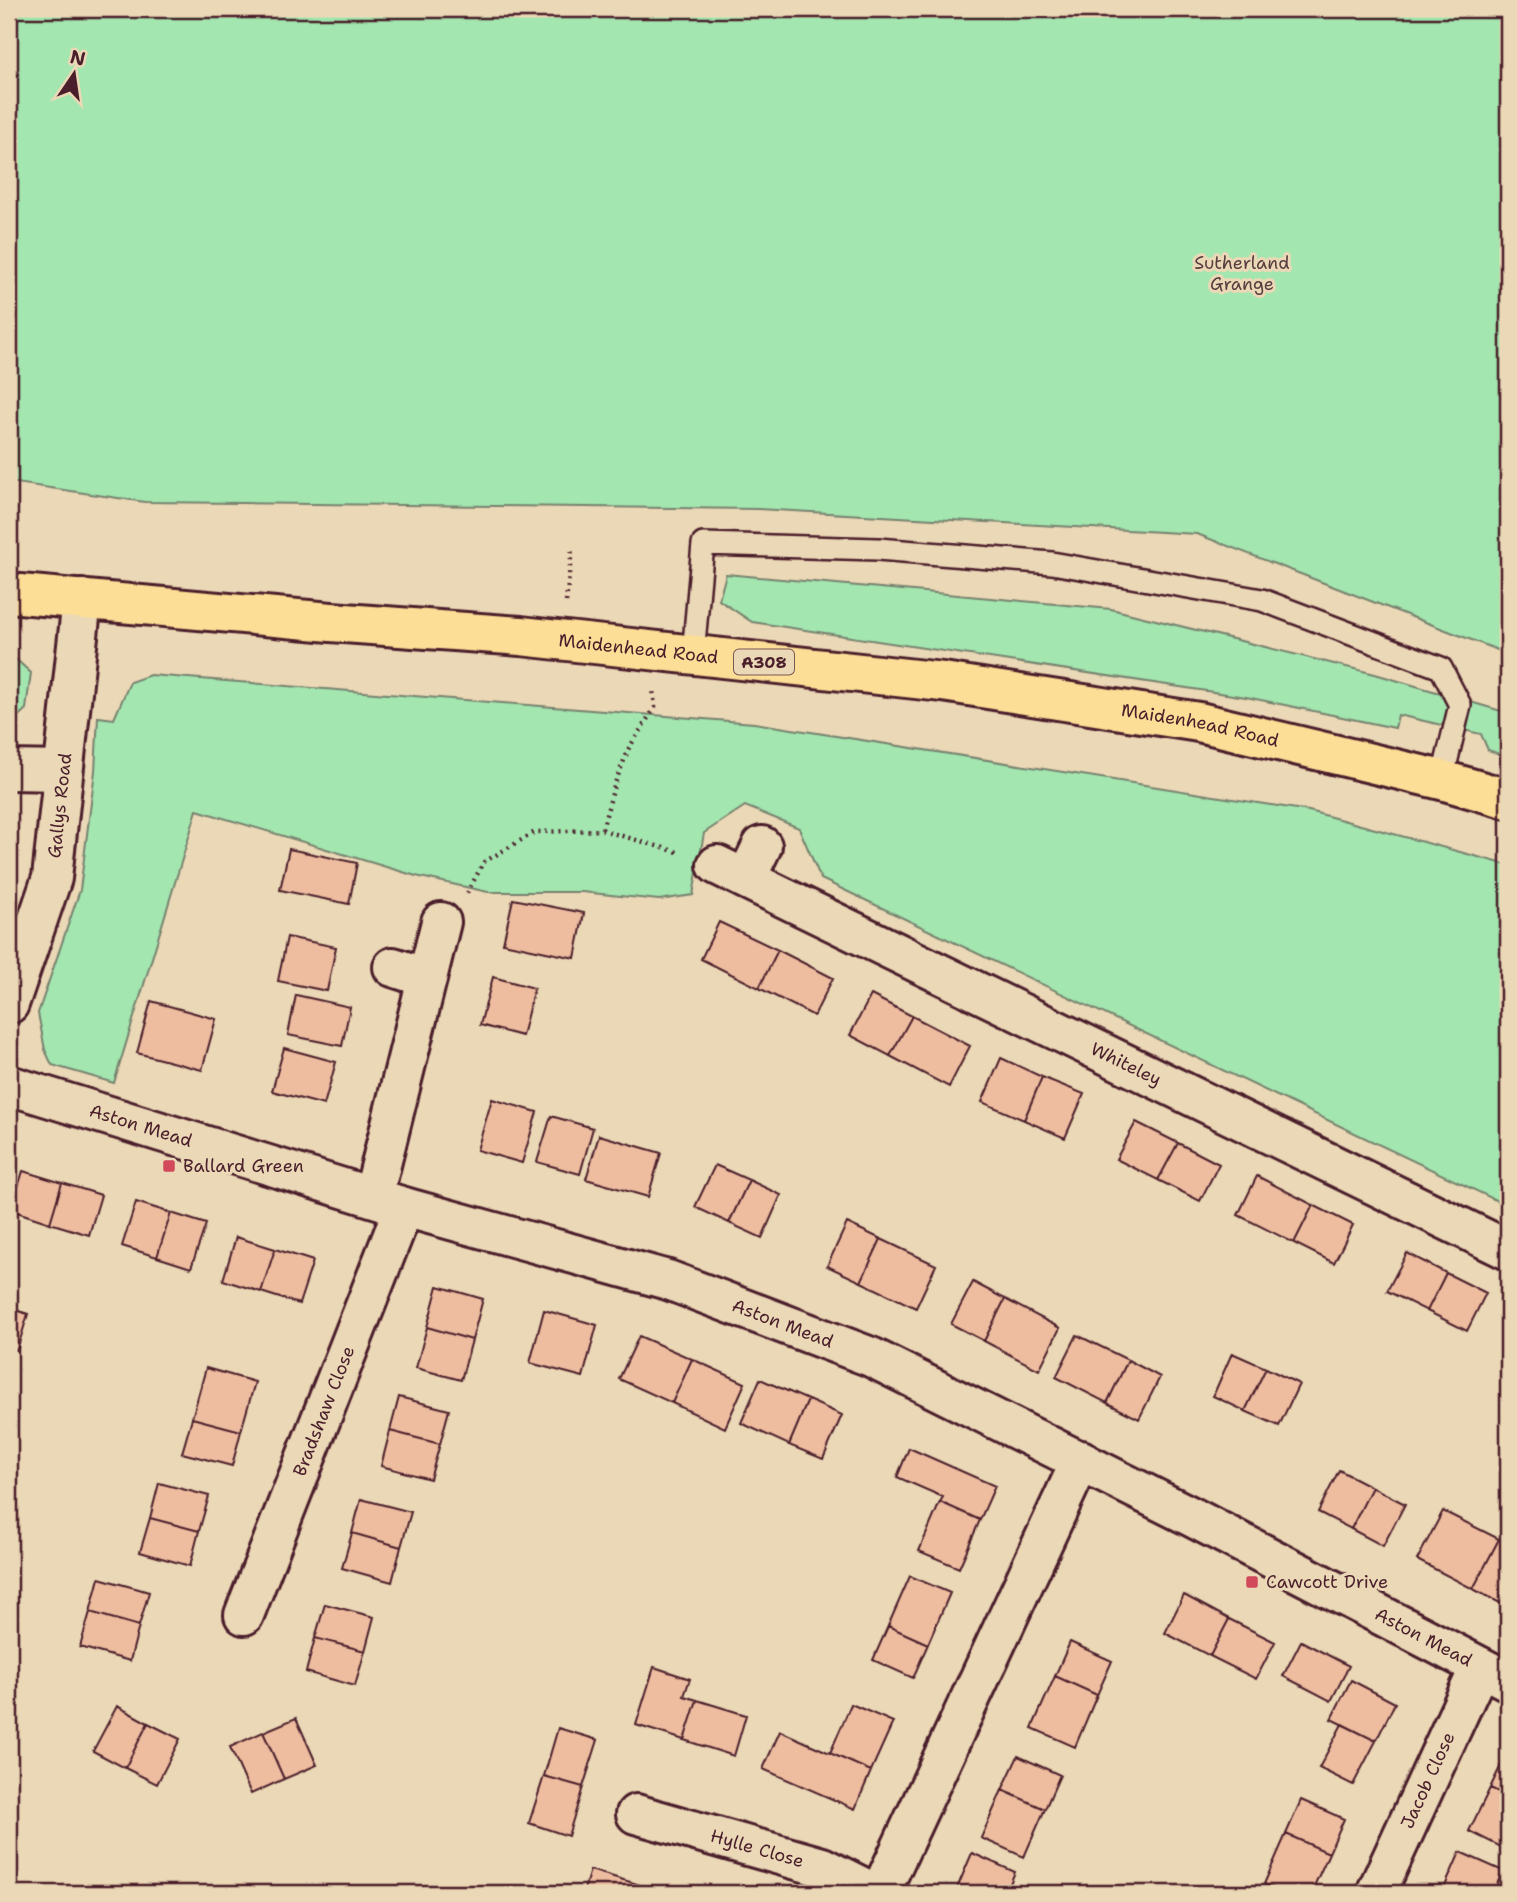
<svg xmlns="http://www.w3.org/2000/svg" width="1517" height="1902" font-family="'Shantell Sans',sans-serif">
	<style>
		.green { fill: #a3e6b0; stroke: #76826e; stroke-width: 2 }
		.building { fill: #eebda0; stroke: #4a1f2b; stroke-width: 2 }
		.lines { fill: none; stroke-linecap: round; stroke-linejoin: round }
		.service-casing { stroke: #4a1f2b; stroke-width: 26 }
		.minor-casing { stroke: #4a1f2b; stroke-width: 44 }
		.primary-casing { stroke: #4a1f2b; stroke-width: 44 }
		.path { stroke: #4a1f2b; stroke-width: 4.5; stroke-dasharray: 2 5; stroke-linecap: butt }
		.service { stroke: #ebd8b6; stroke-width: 21 }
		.minor { stroke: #ebd8b6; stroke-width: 38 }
		.primary { stroke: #fdde96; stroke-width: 38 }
		.poi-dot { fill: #d1495b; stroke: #ebd8b6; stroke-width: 2.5 }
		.labels { text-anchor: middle; stroke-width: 6; stroke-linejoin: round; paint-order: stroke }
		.shield { fill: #ebd8b6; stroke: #7a5655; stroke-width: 2 }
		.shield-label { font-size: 16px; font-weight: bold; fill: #4a1f2b }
		.park-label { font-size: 18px; fill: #573d3f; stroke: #ebd8b6 }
		.street-label { font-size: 18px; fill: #4a1f2b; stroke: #ebd8b6 }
		.poi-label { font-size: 18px; fill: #4a1f2b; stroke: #ebd8b6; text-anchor: start }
	</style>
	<rect width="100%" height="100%" fill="#ebd8b6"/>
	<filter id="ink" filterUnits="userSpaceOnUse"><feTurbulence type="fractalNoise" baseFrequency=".0143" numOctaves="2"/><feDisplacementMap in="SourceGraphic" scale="14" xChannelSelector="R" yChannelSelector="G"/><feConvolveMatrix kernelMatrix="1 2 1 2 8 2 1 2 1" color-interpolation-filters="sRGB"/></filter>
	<g filter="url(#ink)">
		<path class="green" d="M9 9H1508V654L1197 534 758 509 145 502 9 482Z
			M726 574 1111 609 1375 674 1508 713V757L1488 750 1481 734 1398 715 1395 728 1246 697 752 622 719 600Z
			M9 653 31 673 26 709 9 725Z
			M150 675 754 723 1309 811 1508 865V1206L821 879 799 828 745 806 704 833 693 895 659 900 582 892H488L416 876 197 810 114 1083 52 1065 45 1050 38 1013 80 890 95 771 98 717 114 719 130 682Z"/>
		<path class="building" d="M289 849 357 863 349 904 280 890Z
			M513 899 584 913 575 958 503 943Z
			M719 922 778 950 759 988 701 959Z
			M287 937 336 947 327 991 278 981Z
			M778 950 833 978 814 1016 759 988Z
			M493 977 534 988 522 1036 480 1025Z
			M296 995 350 1007 342 1046 288 1035Z
			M871 995 912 1016 890 1056 850 1035Z
			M151 1001 216 1019 202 1070 137 1053Z
			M912 1016 970 1046 949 1087 890 1056Z
			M284 1048 336 1062 324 1105 272 1091Z
			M1001 1058 1042 1077 1024 1120 982 1102Z
			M1042 1077 1084 1094 1065 1138 1024 1120Z
			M492 1099 537 1112 522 1163 477 1150Z
			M551 1116 593 1128 580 1174 537 1162Z
			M1136 1122 1178 1143 1158 1180 1116 1159Z
			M599 1135 661 1153 648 1197 586 1179Z
			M1178 1143 1219 1164 1200 1201 1158 1180Z
			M715 1165 749 1180 729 1223 695 1207Z
			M23 1171 62 1183 50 1223 11 1210Z
			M1257 1176 1313 1205 1294 1243 1238 1215Z
			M749 1180 781 1195 762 1238 729 1223Z
			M62 1183 101 1195 89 1235 50 1223Z
			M136 1202 171 1213 157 1257 122 1246Z
			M1313 1205 1353 1225 1334 1263 1294 1243Z
			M171 1213 206 1224 191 1268 157 1257Z
			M847 1223 881 1239 861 1282 827 1266Z
			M236 1237 275 1249 261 1292 223 1280Z
			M881 1239 936 1265 916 1308 861 1282Z
			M275 1249 313 1261 299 1304 261 1292Z
			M1407 1253 1446 1273 1427 1311 1387 1291Z
			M1446 1273 1486 1293 1467 1331 1427 1311Z
			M973 1282 1005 1299 984 1341 951 1324Z
			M438 1286 483 1299 472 1340 427 1327Z
			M1005 1299 1060 1328 1039 1370 984 1341Z
			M9 1308 28 1314 17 1350 9 1348Z
			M544 1310 597 1325 583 1377 530 1363Z
			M427 1327 472 1340 461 1380 416 1368Z
			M1077 1335 1128 1360 1107 1403 1056 1377Z
			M639 1336 692 1359 672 1403 619 1379Z
			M1232 1353 1266 1368 1245 1411 1213 1396Z
			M692 1359 745 1383 725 1428 672 1403Z
			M1128 1360 1160 1377 1139 1419 1107 1403Z
			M206 1368 255 1382 241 1431 192 1418Z
			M1266 1368 1299 1384 1279 1426 1245 1411Z
			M760 1379 808 1400 789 1445 741 1423Z
			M399 1397 449 1410 440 1444 390 1431Z
			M808 1400 842 1415 823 1459 789 1445Z
			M192 1418 241 1431 232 1466 182 1453Z
			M390 1431 440 1444 430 1479 381 1466Z
			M909 1448 995 1486 980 1520 940 1502 943 1497 897 1477Z
			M1339 1470 1372 1487 1351 1529 1318 1512Z
			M159 1483 209 1496 199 1531 150 1518Z
			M1372 1487 1405 1504 1383 1546 1351 1529Z
			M361 1499 411 1512 401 1547 352 1533Z
			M940 1502 980 1520 959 1568 919 1551Z
			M1443 1511 1499 1539 1473 1589 1417 1560Z
			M150 1518 199 1531 190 1566 140 1552Z
			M352 1533 401 1547 392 1582 342 1568Z
			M1499 1539 1508 1544V1607L1473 1589Z
			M910 1576 950 1593 928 1644 888 1626Z
			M99 1578 149 1592 139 1626 90 1612Z
			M1184 1595 1229 1619 1210 1656 1165 1633Z
			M325 1604 374 1617 365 1651 315 1638Z
			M90 1612 139 1626 130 1661 80 1647Z
			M1229 1619 1275 1642 1256 1679 1210 1656Z
			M888 1626 928 1644 913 1678 873 1660Z
			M315 1638 365 1651 355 1686 306 1672Z
			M1301 1641 1349 1666 1331 1701 1283 1676Z
			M1070 1642 1112 1661 1097 1695 1055 1676Z
			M654 1667 690 1679 684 1696 697 1700 684 1740 636 1725Z
			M1055 1676 1097 1695 1075 1747 1032 1728Z
			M1351 1680 1395 1703 1376 1741 1331 1719Z
			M697 1700 746 1715 734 1756 684 1740Z
			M851 1704 893 1722 871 1771 830 1753Z
			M117 1706 148 1723 125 1768 93 1751Z
			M296 1718 317 1765 284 1779 263 1732Z
			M148 1723 180 1739 157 1784 125 1768Z
			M1342 1724 1376 1741 1353 1785 1319 1768Z
			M558 1728 598 1740 583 1787 544 1776Z
			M780 1731 871 1771 855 1809 763 1769Z
			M263 1732 284 1779 251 1794 230 1747Z
			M1508 1751V1796L1490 1788Z
			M1018 1756 1060 1775 1045 1809 1002 1790Z
			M544 1776 583 1787 568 1836 529 1823Z
			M1490 1788 1508 1796V1843L1505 1849 1469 1831Z
			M1002 1790 1045 1809 1024 1857 981 1838Z
			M1301 1800 1344 1819 1329 1853 1286 1834Z
			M1286 1834 1329 1853 1311 1893H1285L1264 1884Z
			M1460 1852 1503 1871 1493 1893H1442Z
			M972 1853 1015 1872 1006 1893H955Z
			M590 1870 637 1884 635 1893H583Z
			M637 1884 665 1893H635Z"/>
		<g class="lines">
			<g class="service-casing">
				<path id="service" d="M693 655 703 544 878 549 1052 563 1262 600 1441 668 1460 705 1442 780"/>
			</g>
			<g class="minor-casing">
				<g id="minor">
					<path d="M9 770 63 771"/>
					<path id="s1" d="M717 865 1508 1250"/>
					<path d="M746 879 762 846"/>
					<path d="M393 967 427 978"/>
					<path id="s2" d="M9 1004 52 878 82 599"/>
					<path id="s3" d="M9 1085 404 1207 668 1280 871 1357 1190 1516 1508 1681"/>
					<path d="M373 1197 441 922"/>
					<path id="s4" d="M244 1615 404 1207"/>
					<path id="s5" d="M636 1814 822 1867 874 1893"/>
					<path d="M880 1893 1081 1460"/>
					<path id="s6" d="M1376 1893 1480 1667"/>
				</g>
			</g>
			<g class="primary-casing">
				<g id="primary">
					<path id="s7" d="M9 593 331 622 521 636 943 682 1199 722 1442 780 1508 799"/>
				</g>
			</g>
			<path class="path" d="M566 602 572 549
				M602 829 615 783 629 748 655 707 653 690
				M467 893 484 862 535 832 602 830 681 853"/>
			<use href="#service" class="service"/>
			<use href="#minor" class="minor"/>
			<use href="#primary" class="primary"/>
		</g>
	</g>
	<g class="poi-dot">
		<rect x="162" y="1159" width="14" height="14" rx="3.5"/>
		<rect x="1245" y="1575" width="14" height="14" rx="3.5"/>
	</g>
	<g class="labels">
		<rect class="shield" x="734" y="649.5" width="60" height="25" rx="5"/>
		<g class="shield-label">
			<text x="764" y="668">A308</text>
		</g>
		<g class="park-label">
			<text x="1242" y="269">Sutherland<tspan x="1242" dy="21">Grange</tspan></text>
		</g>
		<g class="street-label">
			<text dy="6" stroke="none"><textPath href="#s7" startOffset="632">Maidenhead Road</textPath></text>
			<text dy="6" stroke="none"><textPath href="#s7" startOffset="1199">Maidenhead Road</textPath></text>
			<text dy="6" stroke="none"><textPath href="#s2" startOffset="206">Gallys Road</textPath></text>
			<text dy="6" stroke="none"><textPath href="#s1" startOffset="455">Whiteley</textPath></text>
			<text dy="6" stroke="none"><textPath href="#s3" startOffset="138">Aston Mead</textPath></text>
			<text dy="6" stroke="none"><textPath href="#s3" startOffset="810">Aston Mead</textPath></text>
			<text dy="6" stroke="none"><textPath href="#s4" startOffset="219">Bradshaw Close</textPath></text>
			<text dy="6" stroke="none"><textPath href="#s3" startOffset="1524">Aston Mead</textPath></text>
			<text dy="6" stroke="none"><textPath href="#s6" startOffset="124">Jacob Close</textPath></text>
			<text dy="6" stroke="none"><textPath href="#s5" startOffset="126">Hylle Close</textPath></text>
		</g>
		<g class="poi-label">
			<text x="183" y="1172">Ballard Green</text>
			<text x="1266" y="1588">Cawcott Drive</text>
		</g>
	</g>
	<rect width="1517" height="1902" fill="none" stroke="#ebd8b6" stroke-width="35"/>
	<rect x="18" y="18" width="1482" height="1867" fill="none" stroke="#4a1f2b" stroke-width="2.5" filter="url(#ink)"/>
	<g transform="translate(74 74) rotate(13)" stroke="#ebd8b6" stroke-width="5" paint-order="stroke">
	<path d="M0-5L12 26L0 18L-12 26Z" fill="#4a1f2b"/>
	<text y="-10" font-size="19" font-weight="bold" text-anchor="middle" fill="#4a1f2b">N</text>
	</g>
</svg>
